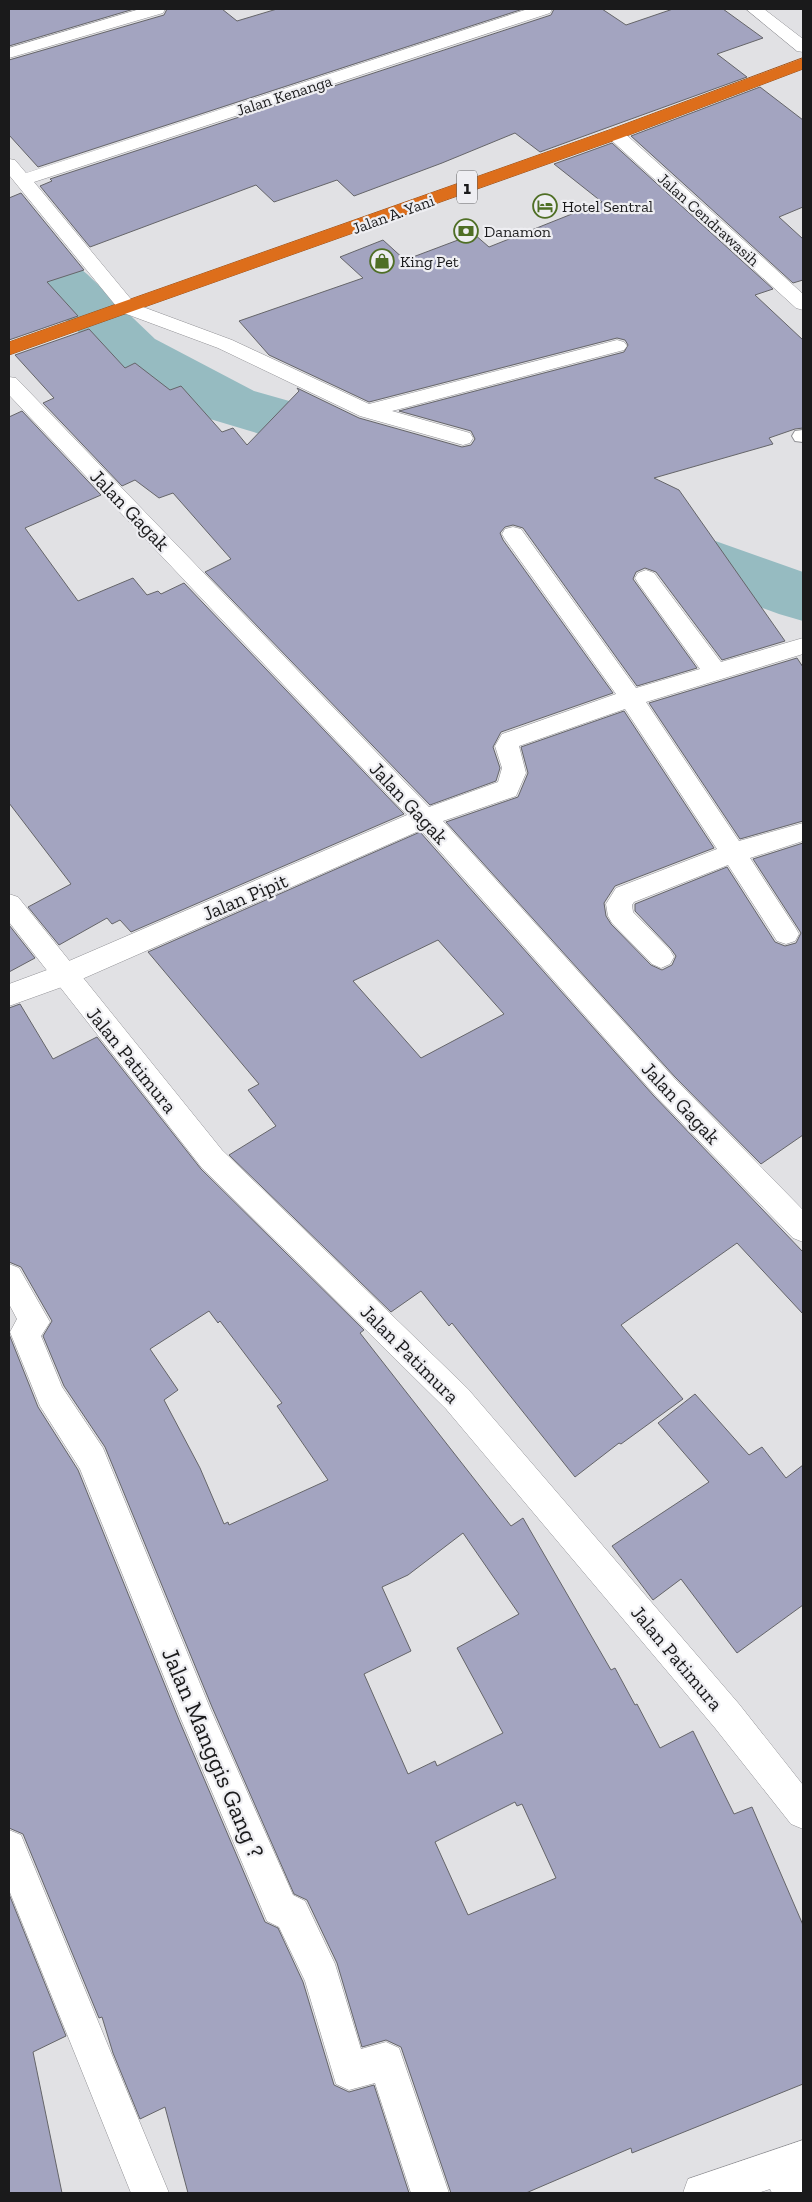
<svg xmlns="http://www.w3.org/2000/svg" width="812" height="2202" font-family="'Zilla Slab',serif">
	<style>
		.lines { fill: none; stroke-linecap: round; stroke-linejoin: round }
		.river { fill: #96bbc1; fill-rule: evenodd }
		.building { fill: #a3a4c0; stroke: #656569; fill-rule: evenodd }
		.lane-casing { stroke: #919195; stroke-width: 2 }
		.street-casing { stroke: #919195; stroke-width: 1 }
		.secondary-casing { stroke: #919195; stroke-width: 1 }
		.highway-casing { stroke: #99511b; stroke-width: 1 }
		.lane { fill: #fff; fill-rule: evenodd }
		.street { fill: #fff; fill-rule: evenodd }
		.secondary { fill: #fff; fill-rule: evenodd }
		.highway { fill: #dd6e1b; fill-rule: evenodd }
		.labels { text-anchor: middle; stroke-width: 4.5; stroke-linejoin: round; paint-order: stroke }
		.far-street-label { font-size: 16px; fill: #1a1a1b; stroke: #eeeef2 }
		.far-poi-label { font-size: 16px; fill: #1a1a1b; stroke: #eeeef2; text-anchor: start }
		.shield { fill: #eeeef2; stroke: #5a5a5c; stroke-width: 1 }
		.shield-label { font-size: 19px; font-weight: bold; fill: #1a1a1b }
		.street-label { font-size: 20px; fill: #1a1a1b; stroke: #eeeef2 }
		.near-street-label { font-size: 24px; fill: #1a1a1b; stroke: #eeeef2 }
	</style>
	<rect width="100%" height="100%" fill="#e1e1e4"/>
	<g class="lines">
		<path class="river" d="M9 223 29 228 87 274 155 339 254 391 409 435 418 450 409 465 386 471 363 465 210 419 113 365 45 300 9 269Z
			M628 510 803 572V621L779 614 605 549 595 533 605 517Z"/>
	</g>
	<path class="building" d="M9 9H134L9 46Z
		M167 9H222L237 21 277 9H523L38 167 9 135V60L164 15Z
		M554 9H602L626 25 673 9H723L763 38 717 54 747 77 540 152 515 133 442 163 354 196 337 180 274 202 256 185 90 247 40 186 52 181 50 179 551 15Z
		M760 87 803 120V207L779 217 803 239V280L793 283 631 136Z
		M612 143 773 289 755 295 803 340V428L795 429 769 438 773 444 654 478 679 490 785 641 722 660 656 572 645 568 636 572 633 579 697 668 637 686 523 528 513 525 505 527 500 533 503 540 613 693 501 732 493 747 500 768 496 781 430 805 205 572 231 559 173 493 159 498 135 480 122 486 43 403 54 398 15 355 89 329 125 368 135 363 170 390 181 386 222 432 233 428 247 445 299 391 297 388 359 418 462 447 471 445 475 439 471 431 399 411 624 352 628 345 625 340 617 338 369 402 269 355 239 321 363 278 340 257 383 240 405 260 474 234 489 247 602 202 554 164Z
		M21 193 84 270 47 282 78 316 9 340V198Z
		M22 411 101 495 25 528 78 601 133 578 147 595 158 591 161 594 184 583 404 814 131 932 120 920 112 924 107 918 59 945 28 907 71 884 9 803V417Z
		M797 658 803 667V821L740 839 649 703Z
		M624 711 714 848 615 886 604 903 606 916 611 924 651 965 662 970 672 965 676 956 671 949 635 911V904L727 867 775 942 785 946 796 943 801 933 753 859 803 843V1135L761 1164 675 1077 446 822 518 797 528 773 521 747Z
		M420 832 653 1095 803 1252V1314L737 1243 621 1325 683 1399 621 1444 619 1443 575 1477 452 1323 449 1326 421 1291 391 1312 229 1155 276 1126 248 1090 259 1084 148 952ZM438 940 504 1014 421 1058 353 981Z
		M9 925 35 958 9 972Z
		M20 1004 53 1059 97 1037 201 1169 364 1330 360 1333 511 1526 523 1518 611 1670 615 1668 635 1705 637 1704 660 1748 693 1731 734 1814 752 1807 803 1925V2084L632 2153 631 2148 526 2193H451L401 2047 386 2040 362 2047 337 1963 307 1900 294 1894 212 1707 105 1447 64 1386 43 1336 52 1321 21 1267 9 1262V1008ZM209 1311 218 1323 220 1321 282 1403 277 1406 328 1480 229 1525 228 1522 224 1524 200 1468 164 1400 178 1390 150 1349ZM463 1533 519 1614 457 1648 503 1733 437 1766 435 1761 408 1774 364 1674 411 1651 382 1587 408 1575ZM515 1802 517 1806 522 1804 556 1878 468 1915 435 1842Z
		M9 1334 38 1407 78 1470 179 1720 265 1922 278 1928 303 1982 334 2085 349 2092 374 2085 409 2193H188L165 2107 140 2119 113 2053 102 2017 99 2018 23 1834 9 1828Z
		M695 1394 749 1455 762 1447 786 1478 803 1465V1605L737 1653 681 1579 653 1600 612 1546 709 1482 658 1423Z
		M9 1894 66 2036 33 2052 62 2193H9Z"/>
	<g class="lines">
		<g class="lane-casing">
			<path id="lane" d="M803 430V442L795 441 792 436 795 431Z"/>
		</g>
		<g class="street-casing">
			<path id="street" d="M140 9H165L163 13 9 58V48Z
				M528 9H552L550 13 34 182 135 304 232 340 369 404 617 340 624 342 627 346 624 350 392 411 470 433 473 438 470 443 463 445 360 416 218 348 121 312 9 175V159L15 160 26 173Z
				M746 9H764L803 39V52L797 51Z
				M615 129 621 130 803 294V310L796 308 609 138 606 134 609 130Z
				M9 377 16 378 429 807 498 782 502 768 495 746 502 734 616 694 505 539 502 534 505 529 513 527 521 529 636 688 700 669 638 583 635 578 638 573 646 570 654 573 721 662 803 638V654L646 702 739 841 803 823V841L750 858 795 927 799 934 795 941 786 944 777 941 728 865 634 902 632 905 633 912 670 950 674 957 670 964 661 968 652 964 612 923 608 916 606 904 616 888 717 849 625 709 519 746 526 773 516 796 443 821 674 1078 803 1210V1242L793 1238 654 1094 421 830 73 983 9 1006V984L55 967 407 815 9 395Z
				M9 1264 19 1268 50 1322 41 1336 62 1387 103 1448 210 1708 293 1895 305 1901 335 1964 361 2049 386 2042 399 2048 449 2193H411L375 2083 349 2090 336 2084 305 1981 279 1927 267 1921 181 1719 80 1469 40 1406 10 1332 17 1319 9 1304Z
				M9 1830 21 1835 169 2193H131L9 1890Z
				M803 2140V2193H772L770 2189 758 2193H683L688 2179Z"/>
		</g>
		<g class="secondary-casing">
			<path id="secondary" d="M9 894 18 897 222 1150 468 1389 739 1704 803 1785V1829L791 1824 715 1728 446 1409 202 1168 9 922Z"/>
		</g>
		<g class="highway-casing">
			<path id="highway" d="M803 58V69L621 138 9 355V342L609 130Z"/>
		</g>
		<use href="#lane" class="lane"/>
		<use href="#street" class="street"/>
		<use href="#secondary" class="secondary"/>
		<use href="#highway" class="highway"/>
	</g>
	<defs>
		<g id="hotel-ring" transform="scale(1.25)"><circle r="9.5" fill="#eeeef2" stroke="#4f6f25" stroke-width="1.5"/><path d="M-6-4.5h1.5V1H6V5H4.5V3h-9V5H-6ZM-4 0a1.8 1.8 0 1 1 3.6 0ZM.5 0V-2.5h3Q6-2.5 6 0Z" fill="#4f6f25"/></g>
		<g id="bank-ring" transform="scale(1.25)"><circle r="9.5" fill="#eeeef2" stroke="#4f6f25" stroke-width="1.5"/><path d="M-6-4H6V4H-6ZM0-2.3a2.3 2.3 0 1 0 0 4.6a2.3 2.3 0 1 0 0-4.6Z" fill="#4f6f25"/></g>
		<g id="shop-ring" transform="scale(1.25)"><circle r="9.5" fill="#eeeef2" stroke="#4f6f25" stroke-width="1.5"/><path d="M-5-2.5h2.3a2.7 3.5 0 0 1 5.4 0H5L5.5 6h-11ZM-1.5-2.5h3a1.5 2.3 0 0 0-3 0Z" fill="#4f6f25"/></g>
	</defs>
	<g fill-rule="evenodd">
		<use href="#hotel-ring" x="545" y="206"/>
		<use href="#bank-ring" x="466" y="231"/>
		<use href="#shop-ring" x="382" y="261"/>
	</g>
	<g class="labels">
		<g class="far-street-label">
			<text transform="translate(284 95) rotate(-18)" y="6">Jalan Kenanga</text>
			<text transform="translate(393 214) rotate(-20)" y="6">Jalan A. Yani</text>
			<text transform="translate(709 219) rotate(42)" y="6">Jalan Cendrawasih</text>
		</g>
		<g class="far-poi-label">
			<text x="562" y="212">Hotel Sentral</text>
			<text x="484" y="237">Danamon</text>
			<text x="400" y="267">King Pet</text>
		</g>
		<rect class="shield" x="457" y="170.5" width="20" height="33" rx="4"/>
		<g class="shield-label">
			<text x="467" y="194">1</text>
		</g>
		<g class="street-label">
			<text transform="translate(130 510) rotate(46)" y="7">Jalan Gagak</text>
			<text transform="translate(409 803) rotate(47)" y="7">Jalan Gagak</text>
			<text transform="translate(245 897) rotate(-23)" y="7">Jalan Pipit</text>
			<text transform="translate(132 1060) rotate(51)" y="7">Jalan Patimura</text>
			<text transform="translate(681 1103) rotate(47)" y="7">Jalan Gagak</text>
			<text transform="translate(410 1354) rotate(45)" y="7">Jalan Patimura</text>
			<text transform="translate(677 1658) rotate(50)" y="7">Jalan Patimura</text>
		</g>
		<g class="near-street-label">
			<text transform="translate(213 1753) rotate(67)" y="8">Jalan Manggis Gang ?</text>
		</g>
	</g>
	<rect width="812" height="2202" fill="none" stroke="#1a1a1b" stroke-width="20"/>
</svg>
